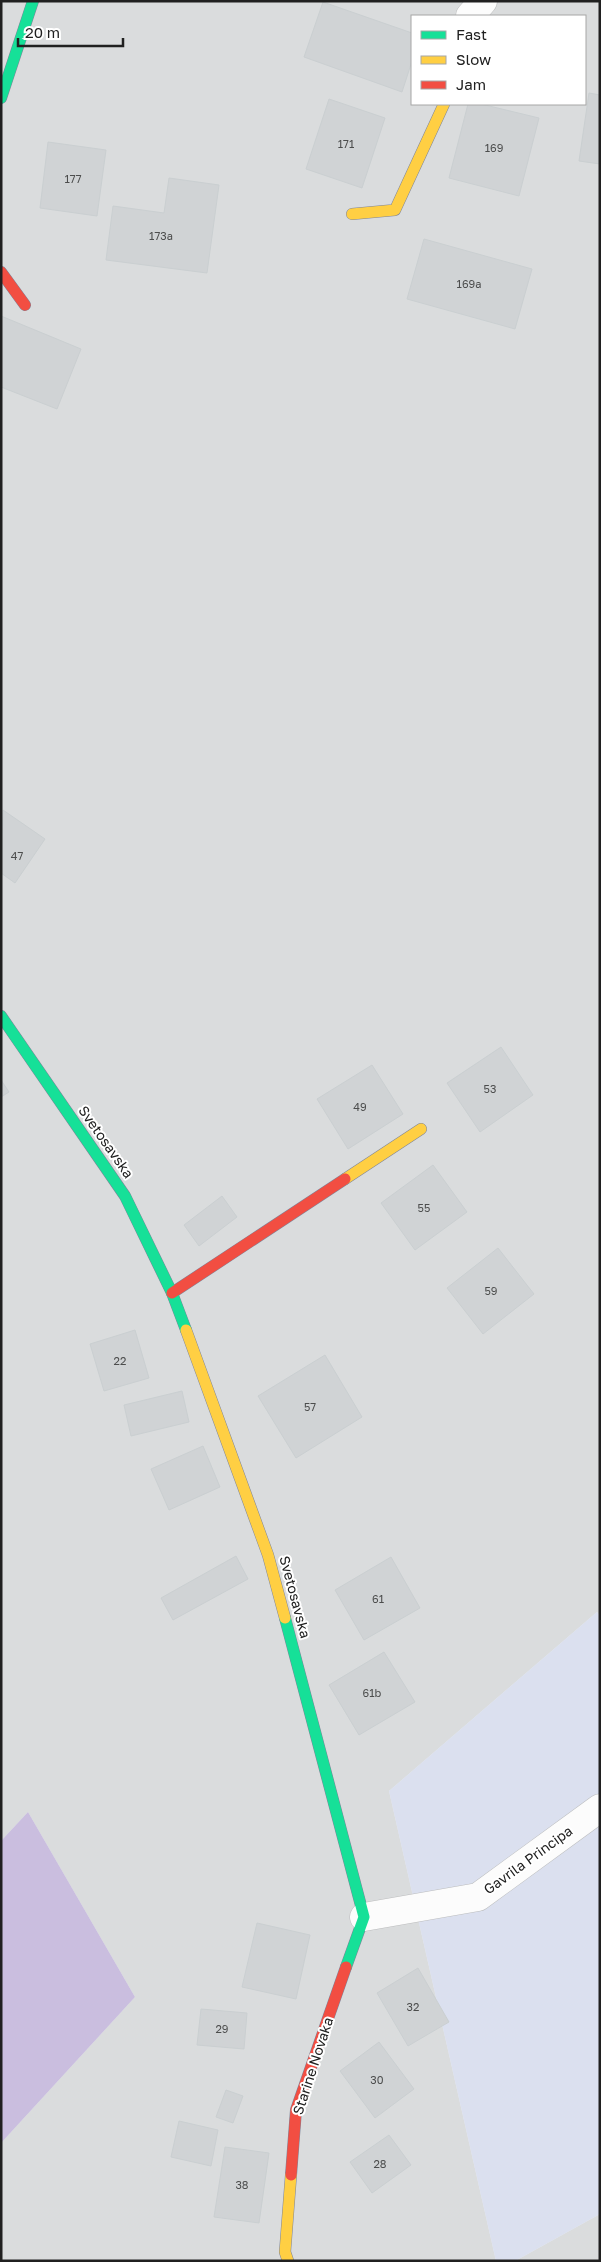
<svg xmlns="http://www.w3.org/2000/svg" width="601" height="2262" font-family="'Golos Text',sans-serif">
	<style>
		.residential { fill: #dadcdd; fill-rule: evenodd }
		.farmland { fill: #dbe0ef }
		.forest { fill: #cabedf }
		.building { fill: #d0d3d5; stroke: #cacfd1 }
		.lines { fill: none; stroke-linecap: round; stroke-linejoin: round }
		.street-casing { stroke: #bcbdbe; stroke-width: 29 }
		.fast-casing { stroke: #7f8599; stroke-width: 12 }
		.slow-casing { stroke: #7f8599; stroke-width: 12 }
		.jam-casing { stroke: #7f8599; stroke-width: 12 }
		.street { stroke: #fcfcfc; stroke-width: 28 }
		.fast { stroke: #16e098; stroke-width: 11 }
		.slow { stroke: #ffcf43; stroke-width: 11 }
		.jam { stroke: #f24e42; stroke-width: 11 }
		.labels { text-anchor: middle; stroke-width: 4; stroke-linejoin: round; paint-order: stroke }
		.number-label { font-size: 11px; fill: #4c4d4d }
		.street-label { font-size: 14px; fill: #202020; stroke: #fff }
	</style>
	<rect width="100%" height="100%" fill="#e9ecee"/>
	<path class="residential" d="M1 1H600V1616L597 1612 389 1791 496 2261H1V2143L135 1997 28 1812 1 1841ZM412 16H585V104H412Z
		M600 2214V2261H515Z"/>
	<path class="farmland" d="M597 1612 600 1616V2214L515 2261H496L389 1791Z"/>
	<path class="forest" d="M28 1812 135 1997 1 2143V1841Z"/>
	<path class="building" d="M323 2 412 33V61L402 92 304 57Z
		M589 93 600 95V164L579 161Z
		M329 99 385 118 362 188 306 169Z
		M468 104H481L539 118 519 196 449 178Z
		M48 142 106 150 97 216 40 208Z
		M169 178 219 185 207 273 106 260 113 206 164 213Z
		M424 239 532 269 515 329 407 299Z
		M1 316 81 349 57 409 1 387Z
		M3 810 45 839 15 883 1 873Z
		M501 1047 533 1095 480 1132 447 1083Z
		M372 1065 403 1114 348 1149 317 1099Z
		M1 1080 9 1092 1 1097Z
		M433 1165 467 1212 415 1250 381 1203Z
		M222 1196 237 1217 199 1246 184 1225Z
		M498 1248 534 1294 483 1334 447 1288Z
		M135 1330 149 1378 104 1391 90 1344Z
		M325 1355 362 1417 296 1458 258 1396Z
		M182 1391 189 1422 131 1436 124 1405Z
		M203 1446 220 1487 169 1510 151 1469Z
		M236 1556 248 1579 173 1620 161 1598Z
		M391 1557 420 1608 364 1640 335 1590Z
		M384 1652 415 1702 359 1735 329 1685Z
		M257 1923 310 1935 296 1999 242 1987Z
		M418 1968 449 2022 408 2046 377 1993Z
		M201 2009 247 2013 244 2049 197 2045Z
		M379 2042 414 2089 375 2118 340 2071Z
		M226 2090 243 2096 233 2123 216 2117Z
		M179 2121 218 2130 211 2166 171 2157Z
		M389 2135 411 2165 372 2193 350 2162Z
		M225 2147 269 2153 259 2223 214 2217Z"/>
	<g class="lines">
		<g class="street-casing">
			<path id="street" d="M470 16 483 1
				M364 1917 478 1897 600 1808"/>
		</g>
		<g class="fast-casing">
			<path id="fast" d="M1 98 33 1
				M1 1016 125 1196 172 1293 186 1330
				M285 1618 364 1917 346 1967"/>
		</g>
		<g class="slow-casing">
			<path id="slow" d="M352 214 395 210 444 104
				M345 1179 421 1129
				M186 1330 268 1555 285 1618
				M288 2261 285 2252 291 2175"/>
		</g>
		<g class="jam-casing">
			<path id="jam" d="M1 272 25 305
				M172 1293 345 1179
				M291 2175 296 2110 346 1967"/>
		</g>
		<use href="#street" class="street"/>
		<use href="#fast" class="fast"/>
		<use href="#slow" class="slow"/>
		<use href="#jam" class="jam"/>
	</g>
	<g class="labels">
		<g class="number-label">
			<text x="346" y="148">171</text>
			<text x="494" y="152">169</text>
			<text x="73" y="183">177</text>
			<text x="161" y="240">173a</text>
			<text x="469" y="288">169a</text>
			<text x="17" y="860">47</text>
			<text x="490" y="1093">53</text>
			<text x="360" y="1111">49</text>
			<text x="424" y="1212">55</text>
			<text x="491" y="1295">59</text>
			<text x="120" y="1365">22</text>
			<text x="310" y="1411">57</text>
			<text x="378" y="1603">61</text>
			<text x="372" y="1697">61b</text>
			<text x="413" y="2011">32</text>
			<text x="222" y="2033">29</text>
			<text x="377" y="2084">30</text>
			<text x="380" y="2168">28</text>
			<text x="242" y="2189">38</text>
		</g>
		<g class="street-label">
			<text transform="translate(106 1142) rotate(55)" y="5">Svetosavska</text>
			<text transform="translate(295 1597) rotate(75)" y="5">Svetosavska</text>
			<text transform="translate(528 1860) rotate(-36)" y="5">Gavrila Principa</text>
			<text transform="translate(313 2066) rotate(-72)" y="5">Starine Novaka</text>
		</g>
	</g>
	<rect width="601" height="2262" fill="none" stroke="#202020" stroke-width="5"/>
	<rect x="411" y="15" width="175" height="90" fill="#ffffff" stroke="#a6a6a6"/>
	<rect x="421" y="31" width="25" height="8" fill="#16e098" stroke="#a6a6a6"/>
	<text x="456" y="40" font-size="15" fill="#202020">Fast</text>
	<rect x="421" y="56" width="25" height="8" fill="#ffcf43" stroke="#a6a6a6"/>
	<text x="456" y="65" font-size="15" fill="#202020">Slow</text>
	<rect x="421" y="81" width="25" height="8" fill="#f24e42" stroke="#a6a6a6"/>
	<text x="456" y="90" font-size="15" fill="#202020">Jam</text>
	<path d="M18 38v8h105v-8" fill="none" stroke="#202020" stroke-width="2.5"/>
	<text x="25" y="38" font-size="15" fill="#202020" stroke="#ffffff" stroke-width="4" paint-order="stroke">20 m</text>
</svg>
